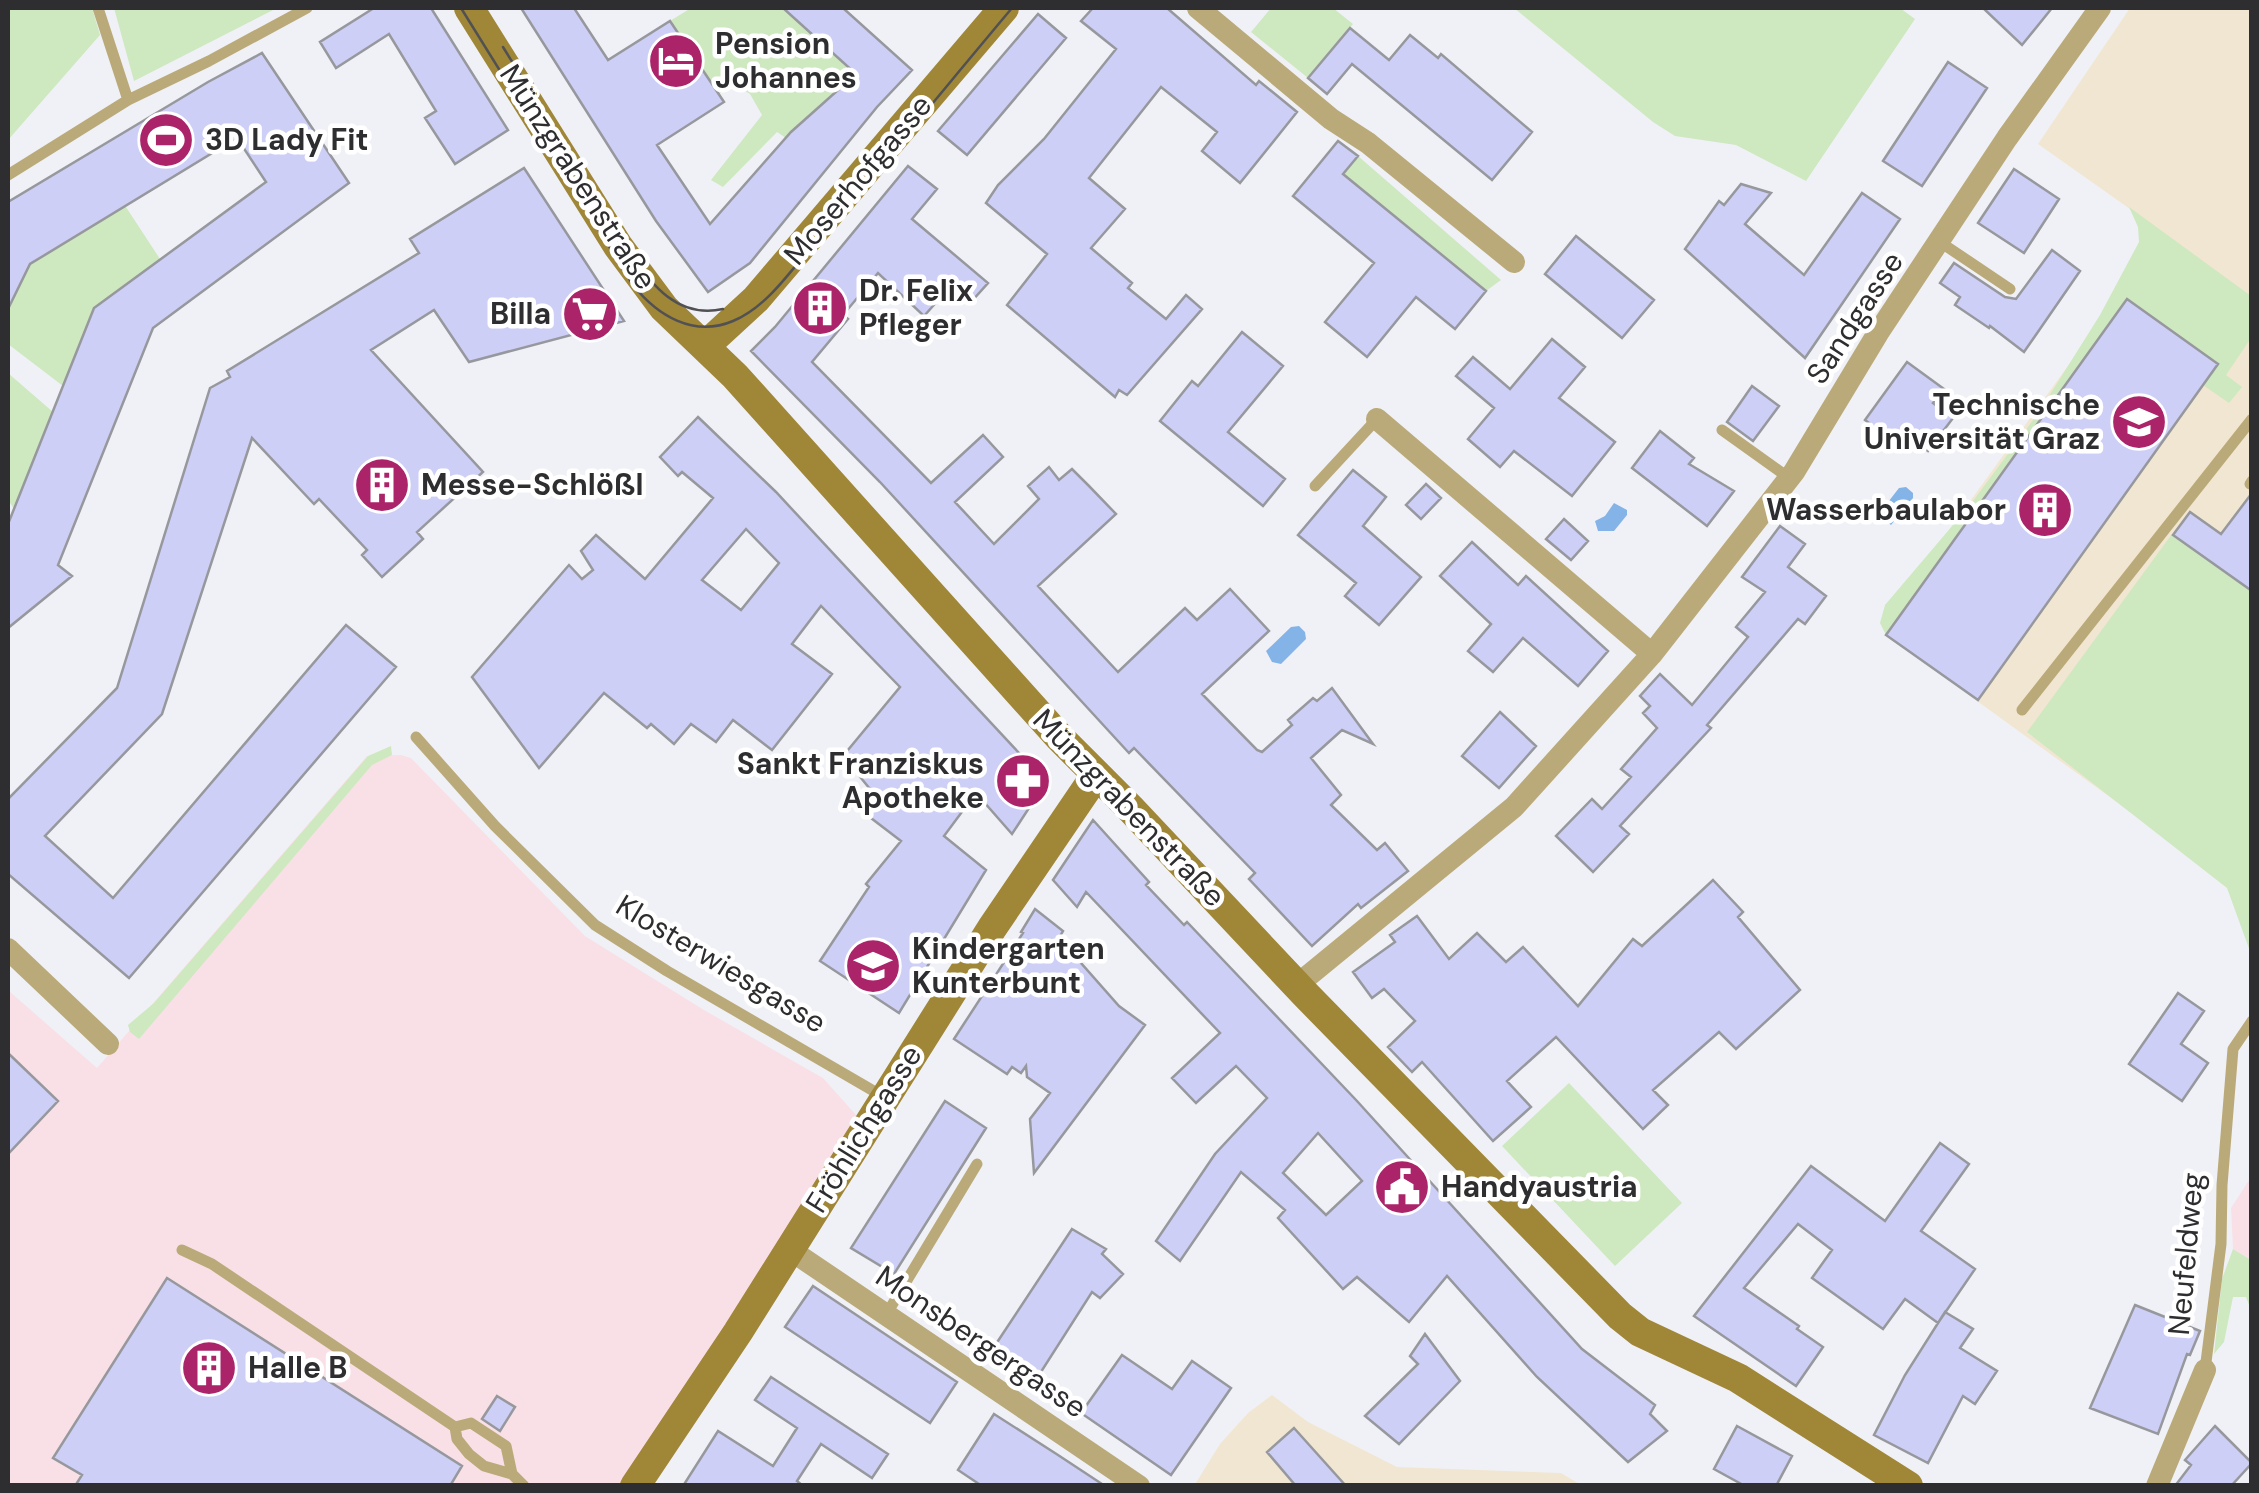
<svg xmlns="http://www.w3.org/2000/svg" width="2259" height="1493" font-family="'DM Sans',sans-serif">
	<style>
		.commercial { fill: #f9e0e7 }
		.education { fill: #f1e6d1 }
		.green { fill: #cee8c0 }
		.water { fill: #84b3e8 }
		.building { fill: #cdcff6; stroke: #97989d; stroke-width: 2.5; fill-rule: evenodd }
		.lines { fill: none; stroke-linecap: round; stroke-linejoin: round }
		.lane { stroke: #bbaa79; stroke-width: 11 }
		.street { stroke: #bbaa79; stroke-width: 22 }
		.secondary { stroke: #a08637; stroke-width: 30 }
		.tram { stroke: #515154; stroke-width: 2.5 }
		.labels { text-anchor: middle; stroke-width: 9; stroke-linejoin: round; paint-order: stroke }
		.poi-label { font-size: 30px; font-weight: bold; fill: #2e2e30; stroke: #fff; text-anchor: start }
		.street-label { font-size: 30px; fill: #2e2e30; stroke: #fff }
	</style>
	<rect width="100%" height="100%" fill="#f0f1f6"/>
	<path class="commercial" d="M401 755 411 758 585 936 704 1010 823 1078 865 1125 635 1485H8V990L97 1068 367 756Z
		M2251 1177V1260L2233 1249 2231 1208Z"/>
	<path class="education" d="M2130 8H2251V904L2230 884 1886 635 1890 612 2164 233 2038 144Z
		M1272 1395 1308 1422 1397 1467 1561 1473 1581 1485 1194 1486 1220 1444 1248 1413Z"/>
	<path class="green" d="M8 8H92L100 35 8 140Z
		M114 8H277L134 81Z
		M691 8H783L854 73 786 138 777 132 723 187 711 180 762 115 750 94 732 83 719 94 670 21Z
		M1271 8H1333L1353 24 1308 78 1251 32Z
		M1514 8H1900L1915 19 1806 181 1736 145 1675 136 1653 122Z
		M1358 156 1501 280 1486 291 1353 182 1317 206Z
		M124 204 160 259 94 308 63 386 8 344V309L30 264Z
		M2129 207 2251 296V338L2226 375 2242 387 2229 403 2203 385 2218 364 2126 299 1886 635 1880 623 1885 605 1970 505 2039 412 2100 315 2139 242 2138 227Z
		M8 373 53 412 14 509 8 500Z
		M2172 534 2251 591V954L2227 888 2027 732Z
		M391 746 392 755 372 765 139 1039 130 1032 128 1025 154 1003 368 756Z
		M1569 1083 1682 1203 1615 1266 1502 1146Z
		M2233 1249 2251 1260V1310L2246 1297H2233L2224 1342 2214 1354 2222 1279Z"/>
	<path class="water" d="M1906 487 1913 493V498L1891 525 1878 515 1899 488Z
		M1614 503 1627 510V515L1614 531H1598L1595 521 1605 516Z
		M1299 626 1305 632 1306 639 1281 664 1272 662 1266 651 1291 627Z"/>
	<path class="building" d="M374 8H431L508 130 455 164 425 118 436 111 389 34 336 68 320 42Z
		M521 8H574L608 60 670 21 724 102 657 145 710 224 791 132 856 74 783 8H843L912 70 877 107 750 263 708 292 656 221Z
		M1093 8H1167L1256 85 1259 81 1297 112 1240 183 1202 151 1217 132 1161 87 1089 178 1125 209 1091 248 1132 283 1128 288 1166 319 1186 295 1202 309 1127 395 1119 390 1115 397 1007 305 1047 254 986 203 998 185 1044 139 1116 49 1081 21Z
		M1983 8H2052L2022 45Z
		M1038 14 1066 38 967 155 938 131Z
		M1350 28 1389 60 1410 35 1438 58 1441 54 1532 132 1492 180 1352 64 1327 94 1308 78Z
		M262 53 349 183 153 328 58 565 72 576 8 628V524L94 308 266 182 237 138 30 264 8 309V202L208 82Z
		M1948 62 1987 88 1922 186 1883 161Z
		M1338 141 1358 156 1343 174 1486 291 1455 329 1416 297 1367 357 1325 322 1374 263 1293 196Z
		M908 166 937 189 912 219 988 283 970 303 950 287 924 316 878 273 843 315 848 319 812 362 931 483 983 435 1003 457 955 502 994 544 1039 499 1028 486 1049 467 1059 480 1072 469 1089 486 1116 514 1038 586 1118 672 1185 608 1197 620 1230 589 1269 631 1202 694 1257 750 1262 752 1292 725 1288 720 1313 698 1317 701 1332 688 1373 744 1342 730 1311 758 1341 795 1331 805 1377 850 1385 843 1408 871 1361 908 1358 904 1312 946 1249 879 1255 873 1134 748 1129 753 880 482 751 351 775 327Z
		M524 168 624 321 469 362 434 310 371 350 483 472 417 532 423 539 382 577 362 555 367 550 319 499 314 504 252 438 162 714 45 836 113 898 346 625 396 667 129 978 8 874V799L117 688 210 388 230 377 227 371 419 253 410 239Z
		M2014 169 2059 199 2024 253 1978 223Z
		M1741 184 1771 193 1745 224 1804 275 1862 193 1900 219 1805 358 1685 249 1719 201 1724 205Z
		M1576 236 1654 300 1622 338 1545 274Z
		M2052 250 2080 271 2024 352 1990 326 1989 328 1955 305 1960 297 1940 283 1954 263 2005 297 2016 299Z
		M2127 299 2218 364 1978 700 1886 635Z
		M1242 332 1283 366 1228 432 1285 479 1263 506 1160 421 1192 381 1198 386Z
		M1552 339 1585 367 1559 398 1615 442 1572 496 1514 451 1500 467 1468 439 1494 408 1456 376 1473 357 1510 389Z
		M1907 362 1944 389 1933 403 1953 418 1928 451 1904 433 1896 443 1865 420Z
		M1752 386 1779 406 1753 441 1727 422Z
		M698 417 776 492 1046 782 1012 834 976 793 944 836 986 870 899 1013 820 961 869 887 866 884 901 841 867 815 879 800 843 756 900 687 821 606 792 644 832 674 772 750 733 720 716 742 691 724 674 744 651 724 647 728 604 693 539 768 472 677 569 565 582 579 593 570 581 551 596 535 645 579 713 498 682 472 678 476 660 457ZM746 529 779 563 741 610 702 580Z
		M1660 431 1694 458 1689 464 1734 491 1707 526 1632 468Z
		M1353 470 1386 497 1363 526 1421 577 1379 625 1345 596 1356 583 1298 535Z
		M1426 484 1441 498 1421 519 1406 505Z
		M2252 493V591L2173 535 2190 512 2221 534Z
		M1564 519 1588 541 1571 560 1546 539Z
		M1780 526 1805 544 1788 567 1826 596 1805 624 1798 619 1707 725 1711 728 1620 826 1629 834 1593 872 1556 836 1592 799 1602 809 1631 777 1621 769 1657 728 1643 713 1650 706 1640 696 1660 674 1692 705 1748 637 1736 627 1765 592 1742 577Z
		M1472 542 1518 585 1526 576 1608 651 1578 686 1523 638 1493 672 1468 651 1491 624 1440 576Z
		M1500 712 1536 746 1499 788 1462 756Z
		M1093 820 1149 882 1146 885 1184 925 1187 922 1357 1101 1582 1349 1655 1405 1650 1414 1667 1431 1628 1462 1537 1377 1447 1276 1409 1322 1357 1277 1343 1289 1278 1218 1285 1210 1241 1172 1180 1261 1156 1241 1215 1154 1267 1098 1236 1066 1196 1103 1172 1078 1220 1033 1086 892 1077 907 1053 880ZM1318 1133 1362 1181 1326 1215 1283 1173Z
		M1713 880 1743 912 1738 917 1800 990 1736 1049 1719 1032 1653 1090 1668 1105 1643 1129 1556 1037 1507 1081 1531 1107 1493 1141 1422 1062 1412 1072 1388 1047 1415 1021 1384 989 1372 998 1353 972 1395 942 1390 935 1417 916 1449 959 1477 933 1506 962 1523 947 1578 1006 1633 939 1642 946Z
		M1035 909 1063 931 1059 938 1119 1006 1145 1025 1034 1173 1030 1119 1050 1093 1027 1077 1026 1066 1021 1073 1012 1067 1007 1074 954 1039 1023 933 1021 932Z
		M2178 993 2204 1011 2181 1044 2208 1063 2182 1101 2129 1064Z
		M8 1053 58 1101 8 1154Z
		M945 1101 986 1128 894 1274 851 1248Z
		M1940 1143 1969 1164 1921 1231 1975 1269 1938 1323 1905 1299 1883 1329 1812 1278 1832 1250 1798 1224 1744 1288 1799 1326 1797 1329 1823 1347 1796 1386 1694 1316 1811 1166 1885 1221Z
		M1072 1229 1106 1249 1102 1254 1123 1274 1100 1298 1092 1292 1032 1386 988 1356Z
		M167 1278 462 1466 450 1486H75L82 1475 53 1458Z
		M813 1286 957 1382 930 1423 785 1327Z
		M2135 1305 2200 1331 2190 1355 2187 1354 2158 1434 2090 1408Z
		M1945 1312 1973 1329 1960 1348 1997 1371 1975 1404 1963 1396 1928 1463 1874 1435 1905 1375Z
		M1425 1334 1460 1381 1399 1444 1365 1416 1418 1364 1410 1356Z
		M1122 1355 1172 1389 1192 1361 1231 1388 1171 1475 1081 1413Z
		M771 1377 888 1454 872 1478 821 1444 797 1481 803 1486H683L718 1431 773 1466 797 1428 755 1400Z
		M497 1396 515 1407 500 1431 482 1419Z
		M994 1414 1058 1455 1105 1486H982L958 1470Z
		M1737 1426 1792 1456 1776 1486H1745L1714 1469Z
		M2215 1426 2252 1463 2231 1486H2175L2191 1465 2185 1460Z
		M1294 1428 1346 1486H1296L1267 1452Z"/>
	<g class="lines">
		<path class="lane" d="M98 8 128 100
			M8 175 128 100 209 61 307 8
			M1940 242 2010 289
			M1722 430 1789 478
			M2250 484 2252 481
			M1315 486 1377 419
			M2022 710 2252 419
			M416 737 495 826 595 925 667 971 884 1097
			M182 1250 212 1264 455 1427 457 1439 469 1454 484 1466 512 1474 524 1486
			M886 1315 977 1164
			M2205 1370 2221 1244 2222 1185 2233 1049 2252 1021
			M455 1427 471 1423 506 1446 512 1474"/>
		<path class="street" d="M1198 8 1331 119 1368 143 1514 262
			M1377 419 1652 654
			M8 949 108 1044
			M1297 985 1514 807 1652 654 1794 472 1878 333 2007 138 2100 8
			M789 1249 1139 1486
			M2157 1486 2205 1370"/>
		<path class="secondary" d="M469 8 618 246 664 308 735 376 1060 738 1130 808 1305 994 1620 1316 1640 1332 1738 1378 1908 1486
			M705 346 756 299 1004 8
			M635 1486 738 1332 992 928 1096 775"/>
		<path class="tram" d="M461 8 633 285C657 315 693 338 733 321 769 306 794 266 820 236 885 162 948 84 1012 8
			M503 47 553 128
			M629 251C651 285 678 319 723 309"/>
	</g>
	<defs>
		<g id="hotel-disc" transform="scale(2.875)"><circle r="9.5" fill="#ab2369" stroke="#fff"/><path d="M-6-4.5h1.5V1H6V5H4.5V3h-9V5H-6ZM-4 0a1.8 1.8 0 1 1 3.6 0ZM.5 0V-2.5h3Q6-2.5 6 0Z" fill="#fff"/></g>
		<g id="stadium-disc" transform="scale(2.875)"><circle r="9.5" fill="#ab2369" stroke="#fff"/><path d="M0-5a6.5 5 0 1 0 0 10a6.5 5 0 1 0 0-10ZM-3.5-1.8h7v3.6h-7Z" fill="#fff"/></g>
		<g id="building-disc" transform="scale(2.875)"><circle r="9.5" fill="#ab2369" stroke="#fff"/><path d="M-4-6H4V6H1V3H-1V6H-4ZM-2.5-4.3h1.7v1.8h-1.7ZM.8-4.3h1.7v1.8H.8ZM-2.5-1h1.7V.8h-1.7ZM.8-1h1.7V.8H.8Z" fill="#fff"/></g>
		<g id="supermarket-disc" transform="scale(2.875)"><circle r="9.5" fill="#ab2369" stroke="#fff"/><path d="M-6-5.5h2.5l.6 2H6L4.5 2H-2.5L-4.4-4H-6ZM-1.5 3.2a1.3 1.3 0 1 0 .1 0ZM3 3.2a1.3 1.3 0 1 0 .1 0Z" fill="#fff"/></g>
		<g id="university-disc" transform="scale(2.875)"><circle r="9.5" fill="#ab2369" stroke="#fff"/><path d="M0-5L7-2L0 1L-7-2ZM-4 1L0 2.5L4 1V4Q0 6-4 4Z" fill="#fff"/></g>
		<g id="pharmacy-disc" transform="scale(2.875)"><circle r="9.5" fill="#ab2369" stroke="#fff"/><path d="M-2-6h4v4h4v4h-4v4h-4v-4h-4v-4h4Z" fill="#fff"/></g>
		<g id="school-disc" transform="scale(2.875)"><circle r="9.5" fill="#ab2369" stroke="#fff"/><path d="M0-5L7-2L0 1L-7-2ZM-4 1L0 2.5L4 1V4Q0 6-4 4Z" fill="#fff"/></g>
		<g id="civic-disc" transform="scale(2.875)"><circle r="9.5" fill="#ab2369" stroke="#fff"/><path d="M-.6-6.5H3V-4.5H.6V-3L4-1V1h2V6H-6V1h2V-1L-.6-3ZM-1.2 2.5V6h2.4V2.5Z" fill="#fff"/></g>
	</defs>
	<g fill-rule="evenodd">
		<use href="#hotel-disc" x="676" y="61"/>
		<use href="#stadium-disc" x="166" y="140"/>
		<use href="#building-disc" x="820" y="308"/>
		<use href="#supermarket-disc" x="590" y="314"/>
		<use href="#university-disc" x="2139" y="422"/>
		<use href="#building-disc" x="382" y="485"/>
		<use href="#building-disc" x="2045" y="510"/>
		<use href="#pharmacy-disc" x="1023" y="781"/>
		<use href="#school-disc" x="873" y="966"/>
		<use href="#civic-disc" x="1402" y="1187"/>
		<use href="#building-disc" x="209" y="1368"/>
	</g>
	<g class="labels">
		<g class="poi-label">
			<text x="715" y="54">Pension<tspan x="715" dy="34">Johannes</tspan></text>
			<text x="205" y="150">3D Lady Fit</text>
			<text x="859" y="301">Dr. Felix<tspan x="859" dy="34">Pfleger</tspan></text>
			<text x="551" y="324" text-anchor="end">Billa</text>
			<text x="2100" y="415" text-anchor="end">Technische<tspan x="2100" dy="34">Universität Graz</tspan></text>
			<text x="421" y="495">Messe-Schlößl</text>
			<text x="2006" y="520" text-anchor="end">Wasserbaulabor</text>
			<text x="984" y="774" text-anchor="end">Sankt Franziskus<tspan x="984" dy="34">Apotheke</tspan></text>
			<text x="912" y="959">Kindergarten<tspan x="912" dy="34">Kunterbunt</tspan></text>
			<text x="1441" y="1197">Handyaustria</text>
			<text x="248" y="1378">Halle B</text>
		</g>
		<g class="street-label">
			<text transform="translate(578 177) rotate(57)" y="10">Münzgrabenstraße</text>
			<text transform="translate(858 180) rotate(-50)" y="10">Moserhofgasse</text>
			<text transform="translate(1855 318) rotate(-57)" y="10">Sandgasse</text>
			<text transform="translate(1129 808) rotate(46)" y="10">Münzgrabenstraße</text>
			<text transform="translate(721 964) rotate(31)" y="10">Klosterwiesgasse</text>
			<text transform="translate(864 1129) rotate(-58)" y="10">Fröhlichgasse</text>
			<text transform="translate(2186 1254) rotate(-85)" y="10">Neufeldweg</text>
			<text transform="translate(981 1342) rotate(34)" y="10">Monsbergergasse</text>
		</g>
	</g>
	<rect width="2259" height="1493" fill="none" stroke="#2e2e30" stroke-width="20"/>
</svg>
